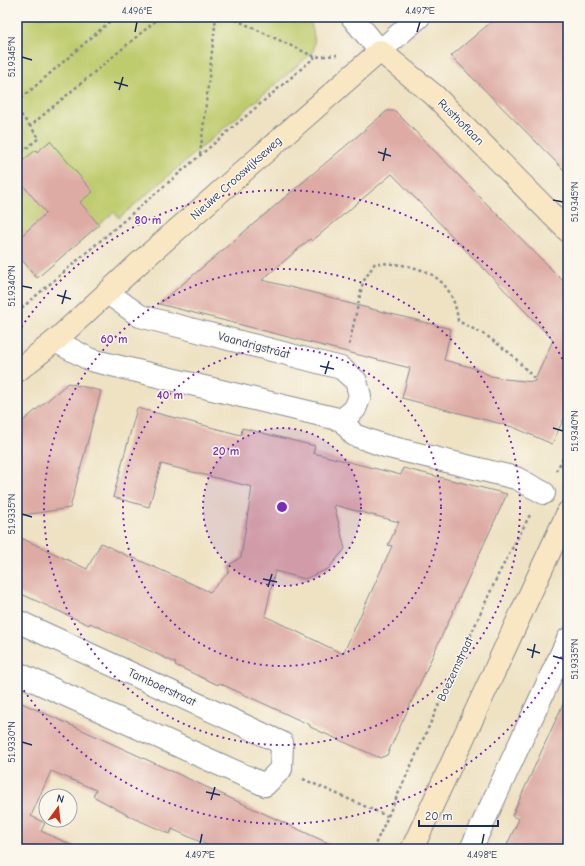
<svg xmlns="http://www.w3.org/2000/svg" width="585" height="866" font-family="'Comic Neue',sans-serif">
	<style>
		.green { fill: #bfcc6e; stroke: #6d7e66 }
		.building { fill: #ddaba4; fill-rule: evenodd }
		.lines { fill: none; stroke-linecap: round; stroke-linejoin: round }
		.street-casing { stroke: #848890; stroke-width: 24 }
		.secondary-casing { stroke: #848890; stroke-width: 24 }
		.path { stroke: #848890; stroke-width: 2.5; stroke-dasharray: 3 3; stroke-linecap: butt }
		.street { stroke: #fff; stroke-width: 22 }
		.secondary { stroke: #f9e7c3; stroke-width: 22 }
		.ticks { fill: none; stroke: #1b2f5e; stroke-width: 1.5 }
		.ring { fill: none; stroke: #7b2cbf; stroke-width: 2; stroke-dasharray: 2 4 }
		.labels { text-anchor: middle; stroke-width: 3; stroke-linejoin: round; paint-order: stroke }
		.street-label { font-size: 12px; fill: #1b2f5e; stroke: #fbf7ec }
		.centre { fill: #7b2cbf; stroke: #fbf7ec; stroke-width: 2 }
		.ring-label { font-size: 12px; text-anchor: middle; font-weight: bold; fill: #7b2cbf; stroke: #fbf7ec; stroke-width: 3; stroke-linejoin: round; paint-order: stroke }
		.neatline { fill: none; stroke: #1b2f5e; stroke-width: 1.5 }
		.ticks-label { font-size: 10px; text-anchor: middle; fill: #1b2f5e }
	</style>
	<rect width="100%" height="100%" fill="#fbf7ec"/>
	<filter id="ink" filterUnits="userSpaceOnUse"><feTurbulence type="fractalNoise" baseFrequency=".025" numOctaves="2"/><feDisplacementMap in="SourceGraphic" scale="8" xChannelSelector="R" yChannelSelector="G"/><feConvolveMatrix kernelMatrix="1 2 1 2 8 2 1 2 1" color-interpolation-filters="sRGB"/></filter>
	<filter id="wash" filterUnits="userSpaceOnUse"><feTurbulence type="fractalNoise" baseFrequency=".012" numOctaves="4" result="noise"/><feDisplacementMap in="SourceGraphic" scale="16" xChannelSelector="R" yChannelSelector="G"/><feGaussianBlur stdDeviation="0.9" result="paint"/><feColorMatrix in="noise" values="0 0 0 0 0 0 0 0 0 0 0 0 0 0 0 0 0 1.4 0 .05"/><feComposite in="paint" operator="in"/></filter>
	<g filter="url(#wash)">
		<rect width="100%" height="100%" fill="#eee2c3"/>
		<path class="green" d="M17 17H309C312 28 318 43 312 53L119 218 114 212 37 278 21 258 17 260Z"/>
		<g id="blocks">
			<path class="building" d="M497 17H568V174L451 56Z
				M387 111H395L568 286V409L552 444 513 427 402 398 410 368 159 304ZM392 174 553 340 534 382 505 379 491 376 474 368 444 360 451 329 340 301V300L322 295 262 280 310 239 312 241Z
				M50 141 93 192 80 202 99 225 37 278 17 254V240L46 213 17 178V165L36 150 37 152Z
				M68 383 101 391 70 508 17 516V426Z
				M137 408 241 435 242 428 315 446 313 453 401 475 403 468 507 494 387 755 380 758 310 727V725L219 683 218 685 175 665 176 663 90 623 89 625 17 592V536L87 569 101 543 134 559V558L210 592 229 572 228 566 241 557 252 487 161 464 149 507 113 497ZM334 505 399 522 388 545 392 546 343 654 265 616 275 571 305 579 328 569 345 549Z
				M568 693V833L560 849H505L519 819 512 816Z
				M17 701 91 734 341 849H216L172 829 170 834 131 817 93 796 96 790 51 771 31 816 45 823 41 831 80 849H17Z"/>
		</g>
	</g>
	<g filter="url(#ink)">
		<use href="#blocks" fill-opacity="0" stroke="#848890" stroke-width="1"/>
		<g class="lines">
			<g class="street-casing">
				<path id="street" d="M352 17 380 51 419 17
					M108 293 140 316 341 368 356 381 360 396 355 409 342 420
					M55 341 91 360 342 420 354 435 385 446 516 478 544 493
					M17 621 282 743 281 769 265 785 17 673
					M471 849 568 639"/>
			</g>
			<g class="secondary-casing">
				<path id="secondary" d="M17 371 55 341 138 264 380 51 434 95 568 231
					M412 849 568 512"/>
			</g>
			<path class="path" d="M230 17 315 57 337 55
				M17 102 115 17
				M17 110 30 126
				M200 155 216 17
				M17 156 39 138 30 126 159 18 158 17
				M17 312 315 57
				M349 345 363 282 375 263C417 264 453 272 458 321L487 336 511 354 535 379
				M556 471 568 450
				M303 779 387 816
				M373 849 498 575 531 513"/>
			<use href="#street" class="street"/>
			<use href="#secondary" class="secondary"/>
		</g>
	</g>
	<path class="ticks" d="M135 32 137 22M417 32 420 22M22 57 32 60M114 82 128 86M119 90 123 77M378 152 391 156M383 161 386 148M553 200 563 202M22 286 32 288M57 295 71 299M62 304 66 290M320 366 334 369M325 374 329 361M553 428 563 431M22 514 32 517M263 579 277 582M268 587 272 574M527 649 540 653M553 656 563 659M532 658 535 644M22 742 32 745M206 792 220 795M211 800 215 787M200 844 202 834M482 844 484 834"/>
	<circle cx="282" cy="507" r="79" fill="#7b2cbf" fill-opacity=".12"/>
	<g class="ring">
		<circle cx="282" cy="507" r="79"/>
		<circle cx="282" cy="507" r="159"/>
		<circle cx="282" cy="507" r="238"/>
		<path d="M567 646A317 317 0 0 1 18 682M18 332A317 317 0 0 1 567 368"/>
	</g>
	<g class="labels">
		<g class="street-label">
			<text transform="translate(461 122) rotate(45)" y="4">Rusthoflaan</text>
			<text transform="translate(236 178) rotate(-42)" y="4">Nieuwe Crooswijkseweg</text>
			<text transform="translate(254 345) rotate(15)" y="4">Vaandrigstraat</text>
			<text transform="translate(455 669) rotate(-65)" y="4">Boezemstraat</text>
			<text transform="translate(162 687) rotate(25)" y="4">Tamboerstraat</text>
		</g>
	</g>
	<circle cx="282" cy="507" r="6" class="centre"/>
	<g class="ring-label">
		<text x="148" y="224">80 m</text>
		<text x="114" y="343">60 m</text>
		<text x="170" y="399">40 m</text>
		<text x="226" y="455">20 m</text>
	</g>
	<rect width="585" height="866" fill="none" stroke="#fbf7ec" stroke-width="44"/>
	<g transform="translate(58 808) rotate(15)"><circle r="19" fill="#fbf7ec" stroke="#a1a7b3"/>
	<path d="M0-3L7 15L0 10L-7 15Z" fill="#c8321e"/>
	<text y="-6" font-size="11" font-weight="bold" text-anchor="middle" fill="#1b2f5e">N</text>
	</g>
	<path d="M419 820v6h79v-6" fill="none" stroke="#1b2f5e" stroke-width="2"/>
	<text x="425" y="820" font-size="12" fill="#1b2f5e" stroke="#fbf7ec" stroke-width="3" paint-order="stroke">20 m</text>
	<rect x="22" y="22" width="541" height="822" class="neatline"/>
	<g class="ticks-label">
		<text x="137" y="14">4.496°E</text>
		<text x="420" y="14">4.497°E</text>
		<text transform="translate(11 57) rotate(-90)" y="4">51.9345°N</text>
		<text transform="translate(574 202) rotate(-90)" y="4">51.9345°N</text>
		<text transform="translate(11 286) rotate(-90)" y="4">51.9340°N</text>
		<text transform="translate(574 431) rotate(-90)" y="4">51.9340°N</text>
		<text transform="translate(11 514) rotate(-90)" y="4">51.9335°N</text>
		<text transform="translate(574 659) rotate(-90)" y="4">51.9335°N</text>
		<text transform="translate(11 742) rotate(-90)" y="4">51.9330°N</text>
		<text x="200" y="858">4.497°E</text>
		<text x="482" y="858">4.498°E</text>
	</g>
</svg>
